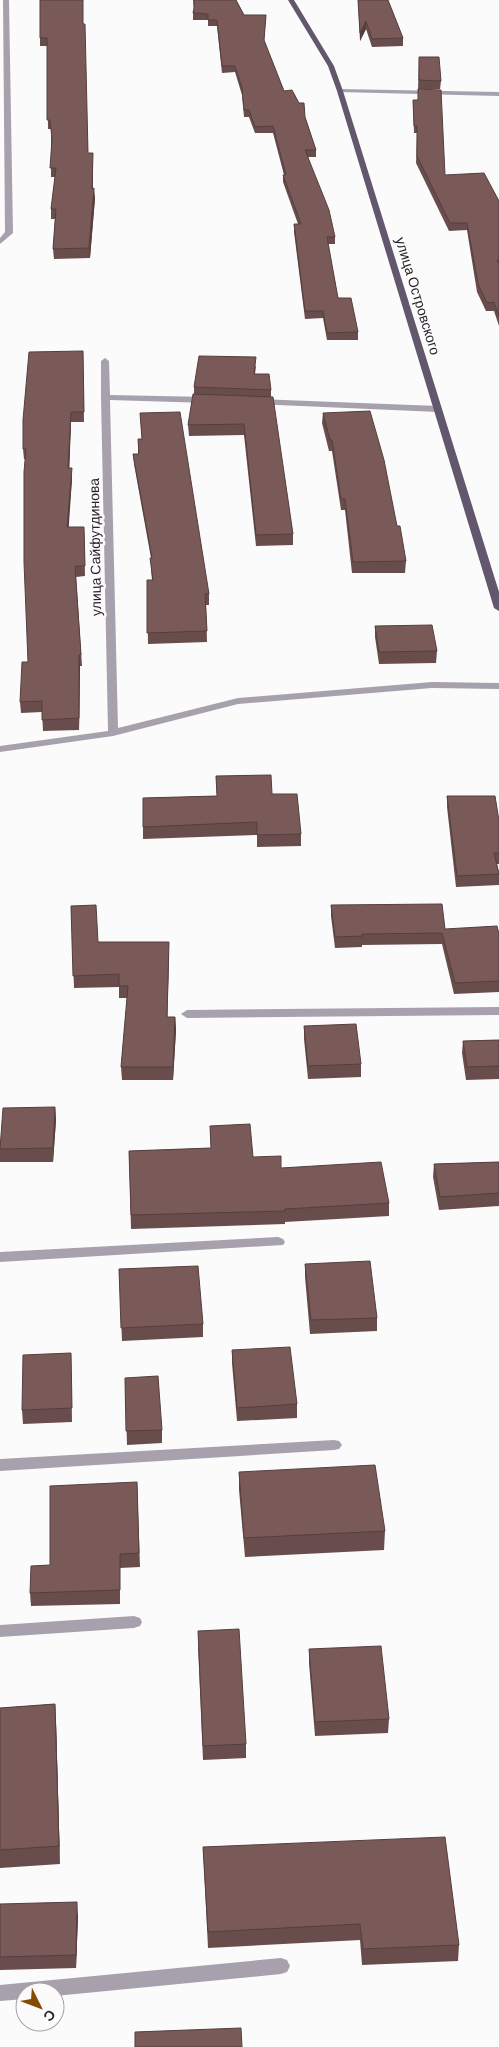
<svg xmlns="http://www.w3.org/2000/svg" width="499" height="2047" font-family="Barlow,sans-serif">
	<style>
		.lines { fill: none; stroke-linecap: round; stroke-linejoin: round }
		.minor { fill: #a7a1ad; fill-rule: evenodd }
		.major { fill: #62576c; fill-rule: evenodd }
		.wall { fill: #694d4c }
		.shaded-wall { fill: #553f3e }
		.building { fill: #7a5a58; stroke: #553f3e }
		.labels { text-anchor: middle; stroke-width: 5; stroke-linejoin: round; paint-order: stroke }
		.far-street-label { font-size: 14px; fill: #251e27; stroke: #fbfbfb }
	</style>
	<rect width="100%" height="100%" fill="#fbfbfb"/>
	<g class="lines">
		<path class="minor" d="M3 0H9L13 233 0 244V238L5 232Z
			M340 89 499 92V96L338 92V90Z
			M105 358 109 361 110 395 208 397 212 400 208 403 110 400 118 728 238 698 432 682 499 683V689L432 688 238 704 113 736 0 752V746L108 731 101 397V361Z
			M258 399 438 406 442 409 438 412 255 404 254 402Z
			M499 1007V1015L187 1018 181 1014 187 1010Z
			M278 1237 283 1239 285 1242 283 1245 0 1262V1252Z
			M334 1440 339 1441 342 1445 339 1449 334 1450 0 1471V1459Z
			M134 1616 140 1618 142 1622 140 1626 134 1628 0 1637V1625Z
			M281 1958 287 1960 290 1966 287 1972 281 1974 55 1996V1992H25V1999L0 2001V1985Z"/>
		<path class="major" d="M288 0H294L334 66 343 91 499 592V611L494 608 337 91 328 66Z"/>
	</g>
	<path class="wall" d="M193 0H236L244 15H266L264 41 284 91 305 117 316 150V157H308L335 237V244H328L338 298 358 332V340H327L323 318 305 319 294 232V224H298L283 182V175H284L273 133H255L249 117H244L242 95 235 72 222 73 217 26H208V20H193V13L194 9Z
		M358 0H388L403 38V46L372 47 366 29 360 41Z
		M84 24 88 153 93 162V189L95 198 90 258 54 259 53 249 55 219H51V209L55 177H51V129H48L47 46H40V38Z
		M419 57 441 81 440 89H418Z
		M413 100 445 175 499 201V326L494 311H486L477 292 467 230 449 231 416 163 417 133H414Z
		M83 351 84 422H71L69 468 72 479 68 527H84L85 576 76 577 82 666H80L79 730 43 731 42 712 21 713 20 702 28 662 25 459H24L23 449Z
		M256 366 255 374 271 390V397L293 534V545L256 546 244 435 189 436 188 425 194 394V387Z
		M140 413 209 594V605H206L207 642 148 644 147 580H152L151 569V558L134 464 133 454H138V439H142Z
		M323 413 397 526 406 561 405 573H352L345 510H341L332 451H329L322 423Z
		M375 626 437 651 436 663 379 664 375 637Z
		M216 776 272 794 301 834V846L257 847V835L143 839V798L217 796Z
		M447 796 499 821V864H497L499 873V885L456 887 447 807Z
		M331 905 445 929 499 934V992L454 994 442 944 362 945V947L335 948 331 916Z
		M71 906 98 942 169 954 167 1017H175L176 1030 173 1080H122L121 1067 127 998H119V987L74 988Z
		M304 1026 361 1064V1077L308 1079 304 1039Z
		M499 1040V1079L466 1080 462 1053 463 1041Z
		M55 1107 56 1120 53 1162H0V1143Z
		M210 1126 253 1157 281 1168 389 1203V1216L285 1222V1224L131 1229 129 1151 211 1148Z
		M499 1162V1206L439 1210 433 1177 434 1164Z
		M305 1264 377 1318V1331L310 1334 305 1277Z
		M119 1269 203 1324V1337L122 1341Z
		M232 1350 297 1404V1418L237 1421 232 1363Z
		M71 1353 72 1422 23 1424 22 1410Z
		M125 1378 162 1430V1443L127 1445Z
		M239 1472 385 1531 384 1550 245 1557 239 1490Z
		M137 1482 140 1567 120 1568V1604L31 1606 30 1593Z
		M198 1645 246 1744V1758L203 1760Z
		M309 1649 389 1719 388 1733 315 1736 309 1663Z
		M55 1704 56 1723 60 1864 0 1868V1708Z
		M203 1847 459 1945 458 1961 362 1965 360 1940 208 1948Z
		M0 1904 78 1916 76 1968 0 1970Z"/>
	<path class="shaded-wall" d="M366 21V29L360 41V33Z
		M94 188 95 198 90 258 89 248Z
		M71 412V422L69 479 68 468Z
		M72 468V479L68 538 67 527Z
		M79 655 80 666 79 730Z
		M169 942V954L167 1030V1017Z
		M175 1017 176 1030 173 1080V1067Z
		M55 1107 56 1120 53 1162V1148Z
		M55 1704 56 1723 60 1864 59 1846Z
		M77 1902 78 1916 76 1968V1955Z"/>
	<path class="building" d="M40 0H83V24H85L88 153H93L92 189 94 188 89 248 53 249 56 209H51L56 168H50L52 139 50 120H47V38H40Z
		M194 0H236L244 15H266L264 40 284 91 292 90 299 103H304L305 117 316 150H305L329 210 335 237H327L338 298H351L358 332 327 333 323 311H305L294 224H301L283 175H286L273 126 255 127 249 110H244L242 88 235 66H222L217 20H208V14L193 13 194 8Z
		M358 0H388L403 38 372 39 366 21 360 33Z
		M419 57H439L441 81 419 80Z
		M418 89 441 90 445 175 484 173 499 201V260H497L499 264V316L494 302 487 303 478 284 467 223H450L417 156V126H414L413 100H418Z
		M83 351 84 412H71L68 468H72L67 527H84L85 566H75L81 655H79V718L42 720V701L20 702 22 662H28L24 562V472L26 449H23V420L29 352Z
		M199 356 256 357 254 374H269L271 390 194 387Z
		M193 394 273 397 293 534 256 535 244 424 188 425Z
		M370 411 384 460 397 526H400L406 561 353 562 345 499H341L332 440H330L323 413Z
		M180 412 209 594H205L207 631 147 633V580H153L150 558H152L133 454H139L138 439H142L140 413Z
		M432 625 437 651 379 652 375 626Z
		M271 775 272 794H297L301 834 257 835V822L143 827V798L217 796 216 776Z
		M447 796H495L499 821V853H494L499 874 457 876Z
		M442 904 445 929 497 926 499 934V981L455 983 442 933 362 934 363 936 335 937 331 905Z
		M96 905 98 942H169L167 1017H175L173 1067H121L128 986H119V974L73 976 71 906Z
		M356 1024 361 1064 308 1066 304 1026Z
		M499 1040V1066L467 1067 463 1041Z
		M55 1107 53 1148 0 1149 3 1108Z
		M250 1124 253 1157 281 1156V1168L381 1162 389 1203 285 1209V1211L131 1215 129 1151 211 1148 210 1126Z
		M499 1162V1193L440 1197 434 1164Z
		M370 1261 377 1318 311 1320 305 1264Z
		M198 1266 203 1324 121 1328 119 1269Z
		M290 1347 297 1404 237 1408 232 1350Z
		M71 1353 72 1408 22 1410 23 1355Z
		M158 1376 162 1430 126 1431 125 1378Z
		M375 1465 385 1531 244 1538 239 1472Z
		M137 1482 139 1553 120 1554V1590L30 1593 31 1566 50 1565V1486Z
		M239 1629 246 1744 203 1746 198 1631Z
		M381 1646 389 1719 315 1722 309 1649Z
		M55 1704 59 1846 0 1850V1708Z
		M445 1837 459 1945 363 1949 360 1924 208 1932 203 1847Z
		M77 1902 76 1955 0 1957V1904Z
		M241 2028 242 2047H135V2032Z"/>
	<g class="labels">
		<g class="far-street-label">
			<text transform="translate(418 296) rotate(73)" y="5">улица Островского</text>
			<text transform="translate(95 547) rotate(-91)" y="5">улица Сайфутдинова</text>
		</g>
	</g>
	<g transform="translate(40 2007) rotate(132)"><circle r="24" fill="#fbfbfb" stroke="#a5a3a6"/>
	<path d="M0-4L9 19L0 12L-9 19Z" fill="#864b03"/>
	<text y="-8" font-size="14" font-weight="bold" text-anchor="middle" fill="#251e27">С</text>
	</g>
</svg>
